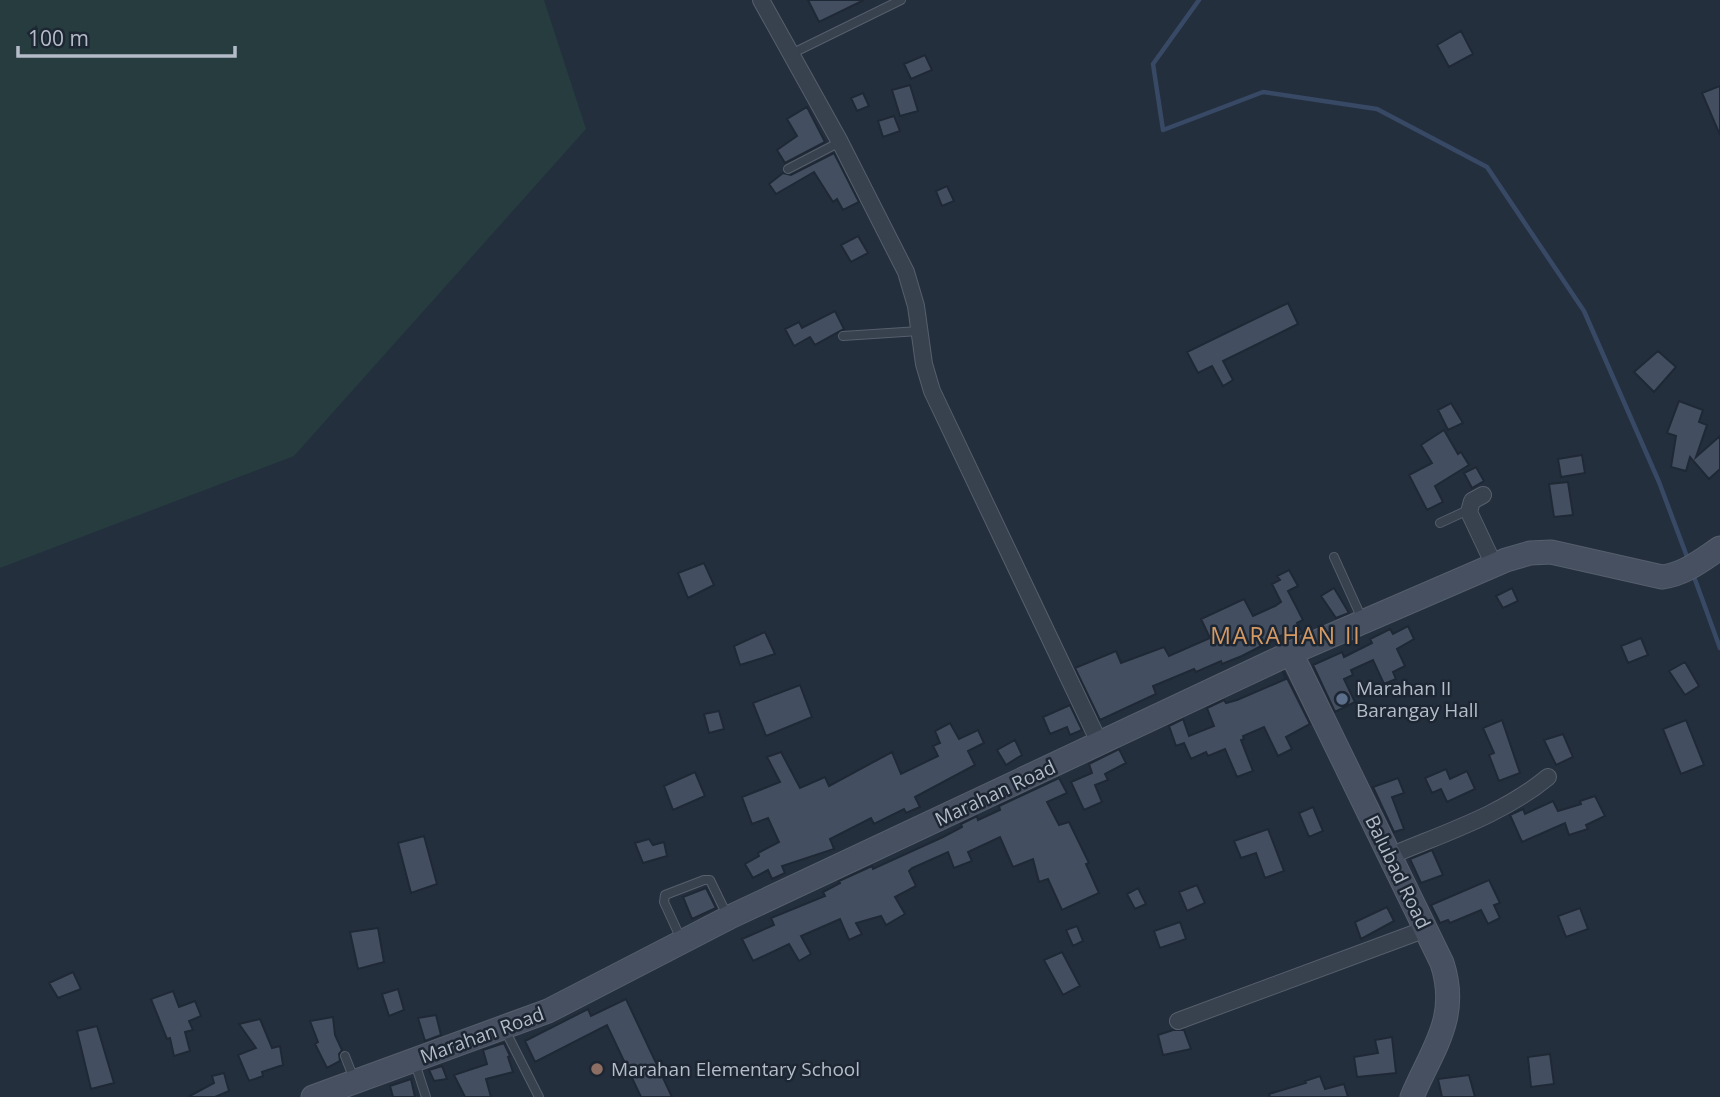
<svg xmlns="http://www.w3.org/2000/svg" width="1720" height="1097" font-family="'Open Sans',sans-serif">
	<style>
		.green { fill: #263c3f }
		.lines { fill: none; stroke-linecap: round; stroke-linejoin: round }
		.stream { stroke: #384965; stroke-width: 4.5 }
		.building { fill: #434f60; stroke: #1f2835; stroke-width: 2 }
		.lane-casing { stroke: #565f6c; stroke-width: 10 }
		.street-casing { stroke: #565f6c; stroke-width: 18 }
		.secondary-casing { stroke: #565f6c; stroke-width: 25 }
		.lane { stroke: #38414e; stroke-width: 8 }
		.street { stroke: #38414e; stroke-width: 16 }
		.secondary { stroke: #465061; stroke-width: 23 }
		.service-dot { fill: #5c6f8a; stroke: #1d2633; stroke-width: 2.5 }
		.education-dot { fill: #8d6e63; stroke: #1d2633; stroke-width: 2.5 }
		.labels { text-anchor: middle; stroke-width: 5; stroke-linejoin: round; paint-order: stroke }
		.poi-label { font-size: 19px; fill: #b5bcc9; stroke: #1d2633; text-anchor: start }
		.street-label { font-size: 19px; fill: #b5bcc9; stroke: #1d2633 }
		.quarter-label { font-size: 23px; letter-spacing: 2px; fill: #d59964; stroke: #1d2633 }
	</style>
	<rect width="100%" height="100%" fill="#242f3e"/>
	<path class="green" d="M0 0H544L586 129 294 456 0 568Z"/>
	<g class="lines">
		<path class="stream" d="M1199 0 1153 64 1163 130 1263 92 1377 109 1487 167 1584 311 1659 482 1689 562
			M1693 574 1720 648"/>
	</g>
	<path class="building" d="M808 0H864L819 22Z
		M1461 31 1473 54 1449 67 1437 45Z
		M925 55 932 70 911 79 904 64Z
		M910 85 918 111 900 116 892 90Z
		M1720 86V135L1702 93Z
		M863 93 869 106 857 111 851 98Z
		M807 107 825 142 785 163 777 150 797 136 787 119Z
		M894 116 900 131 883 137 878 121Z
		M834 153 859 202 843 210 837 199 833 202 814 172 776 194 769 184 783 173 791 175Z
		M947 186 954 201 942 206 936 191Z
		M858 236 868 253 851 262 841 245Z
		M1288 303 1298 324 1223 361 1233 380 1223 386 1212 366 1198 373 1187 352Z
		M835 311 844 329 815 345 810 337 794 346 785 329 799 322 802 328Z
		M1658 351 1676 367 1654 392 1634 372Z
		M1679 401 1703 410 1699 422 1707 425 1696 457 1720 436V469L1709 479 1690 457 1686 471 1671 467 1676 436 1667 433Z
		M1451 403 1463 423 1448 430 1438 410Z
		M1444 430 1458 454 1461 452 1469 465 1435 486 1443 502 1427 510 1409 475 1432 463 1421 445Z
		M1582 455 1585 473 1561 477 1558 459Z
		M1476 467 1484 481 1472 488 1464 473Z
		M1568 482 1573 515 1554 517 1549 484Z
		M704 563 714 585 688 598 678 573Z
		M1289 570 1298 586 1288 591 1303 620 1297 623 1302 633 1291 638 1288 632 1242 656 1222 664 1221 661 1196 672 1194 669 1153 686 1156 694 1100 720 1075 668 1116 651 1121 663 1164 647 1169 656 1210 638 1201 619 1244 599 1253 616 1275 606 1281 602 1272 584 1280 580 1277 576Z
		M1334 588 1349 613 1336 618 1321 596Z
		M1512 588 1518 601 1503 608 1496 596Z
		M1408 626 1414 639 1397 649 1405 666 1393 672 1396 679 1384 684 1373 660 1351 670 1353 675 1344 679 1355 702 1335 712 1313 665 1342 652 1344 657 1372 643 1370 639 1390 629 1393 634Z
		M765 632 775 654 740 665 734 646Z
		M1641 638 1648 655 1628 663 1621 646Z
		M1685 662 1699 686 1685 695 1669 671Z
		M1283 672H1284L1310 724 1286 737 1292 749 1278 756 1264 727 1243 736 1244 739 1241 740 1253 771 1237 777 1225 749 1208 756 1206 752 1191 759 1184 743 1176 746 1169 726 1183 719 1189 736 1214 726 1207 708 1224 700 1226 703 1237 700 1286 679Z
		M800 685 812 717 766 736 753 703Z
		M1070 705 1082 730 1070 735 1067 727 1050 734 1043 717Z
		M719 711 724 729 709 733 704 714Z
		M1502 720 1520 773 1499 781 1489 755 1494 753 1483 728Z
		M1686 720 1704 765 1681 774 1663 729Z
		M950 723 959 739 978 730 984 743 968 751 975 765 915 797 920 807 906 813 904 809 874 824 871 818 830 839 834 849 782 866 785 873 772 879 768 870 753 878 745 864 759 856 758 853 779 842 768 818 752 824 742 797 780 782 767 757 781 752 800 788 825 777 829 786 892 752 901 774 938 756 933 746 940 743 935 731Z
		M1563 734 1573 757 1556 765 1544 740Z
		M1015 740 1022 755 1006 765 997 750Z
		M1119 749 1126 763 1105 774 1108 780 1095 785 1102 802 1084 810 1071 782 1092 773 1089 764Z
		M1446 769 1450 779 1467 771 1475 789 1447 802 1441 789 1432 793 1425 778Z
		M695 772 705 796 673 810 664 786Z
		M1059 778 1067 793 1047 802 1059 825 1069 822 1089 863 1086 864 1099 893 1062 910 1048 879 1039 882 1033 859 1013 867 1000 837 968 852 972 861 954 868 948 852 912 868 909 871 916 886 895 897 905 914 886 925 881 916 856 923 862 934 849 940 840 919 801 936 811 954 799 961 789 944 753 961 742 939 774 925 771 918 825 896 823 892 840 883 839 881 872 866 873 869 943 837 962 827 961 824 977 816 978 820 1000 810 999 806Z
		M1398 778 1404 793 1392 797 1404 829 1394 832 1373 787Z
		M1595 796 1605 816 1586 825 1588 829 1569 835 1565 823 1522 842 1510 815 1523 809 1525 814 1553 801 1558 811 1581 804 1580 801Z
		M1313 807 1323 831 1309 837 1299 813Z
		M1268 829 1284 871 1265 878 1256 853 1241 858 1234 841Z
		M424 836 437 884 411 893 398 843Z
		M649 839 653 845 664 842 667 856 643 863 635 843Z
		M1432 850 1443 875 1421 883 1410 859Z
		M1489 880 1500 903 1494 905 1500 918 1488 924 1481 910 1450 923 1448 920 1440 923 1431 905Z
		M1197 885 1205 903 1187 911 1179 892Z
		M706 888 716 908 692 919 683 897Z
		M1138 888 1146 904 1135 909 1127 894Z
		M1387 907 1394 921 1361 939 1355 922Z
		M1580 908 1588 929 1566 937 1558 916Z
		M1180 922 1186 939 1160 948 1154 931Z
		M1077 926 1083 941 1073 946 1066 930Z
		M378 928 384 962 358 969 350 932Z
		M1062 952 1080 986 1063 995 1044 960Z
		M73 972 81 989 58 998 49 983Z
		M398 989 404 1010 389 1016 382 994Z
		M173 991 179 1007 195 1001 201 1016 189 1021 193 1030 185 1032 190 1051 174 1056 170 1038 167 1039 151 999Z
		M626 999 672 1097H641L607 1025 535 1062 525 1041 588 1009 591 1016Z
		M436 1015 441 1035 425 1041 418 1018Z
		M333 1017 335 1035 342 1050 339 1054 340 1061 327 1068 315 1044 318 1042 310 1021Z
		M260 1019 272 1048 280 1046 283 1065 262 1072 263 1076 249 1081 238 1055 256 1048 239 1024Z
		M97 1026 114 1083 91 1089 77 1031Z
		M1173 1030H1184L1191 1049 1163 1055 1158 1035Z
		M1392 1037 1396 1073 1357 1077 1354 1057 1378 1053 1375 1040Z
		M504 1043 510 1056 508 1057 513 1072 486 1079 491 1097H465L454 1075 487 1064 483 1050Z
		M1550 1054 1554 1084 1531 1087 1528 1057Z
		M442 1066 447 1079 434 1081 429 1070Z
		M224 1073 229 1091 215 1097H188L214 1083 212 1076Z
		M1469 1075 1475 1097H1442L1438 1079Z
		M1320 1076 1325 1089 1344 1084 1348 1097H1270L1269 1094 1306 1083 1305 1081Z
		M411 1079 415 1097H393L390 1086Z"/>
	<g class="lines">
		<g class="lane-casing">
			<path id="lane" d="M791 54 901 0
				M788 169 840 142
				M843 336 919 331
				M1440 523 1468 510
				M1334 557 1363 621
				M681 939 664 902 665 895 704 880H710L727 915
				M505 1030 539 1097
				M345 1056 354 1079
				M415 1063 426 1097"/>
		</g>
		<g class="street-casing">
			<path id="street" d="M761 0 840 142 906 272 916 306 924 364 932 391 1100 744
				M1483 495 1472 501 1469 512 1494 565
				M1390 856C1444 833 1502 815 1548 777
				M1178 1021 1426 929"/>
		</g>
		<g class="secondary-casing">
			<path id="secondary" d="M1291 653 1442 963C1460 1018 1432 1049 1412 1097
				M313 1097 548 1011 732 916 1291 653 1506 560 1530 553 1551 552 1662 577C1685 574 1702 560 1720 548"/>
		</g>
		<use href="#lane" class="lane"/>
		<use href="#street" class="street"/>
		<use href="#secondary" class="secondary"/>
	</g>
	<circle class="service-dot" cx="1342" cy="699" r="7"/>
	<circle class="education-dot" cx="597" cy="1069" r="7"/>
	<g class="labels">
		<g class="poi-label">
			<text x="1356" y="695">Marahan II<tspan x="1356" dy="22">Barangay Hall</tspan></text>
			<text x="611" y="1076">Marahan Elementary School</text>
		</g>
		<g class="street-label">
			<text transform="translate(995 793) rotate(-25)" y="7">Marahan Road</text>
			<text transform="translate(1398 872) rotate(64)" y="7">Balubad Road</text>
			<text transform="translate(482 1035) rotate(-20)" y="7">Marahan Road</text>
		</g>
		<g class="quarter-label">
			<text x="1286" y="644">MARAHAN II</text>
		</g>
	</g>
	<path d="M18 46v10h217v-10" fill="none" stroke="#b5bcc9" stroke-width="3.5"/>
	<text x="28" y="46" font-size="21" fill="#b5bcc9" stroke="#1d2633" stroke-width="5" paint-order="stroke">100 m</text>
</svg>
